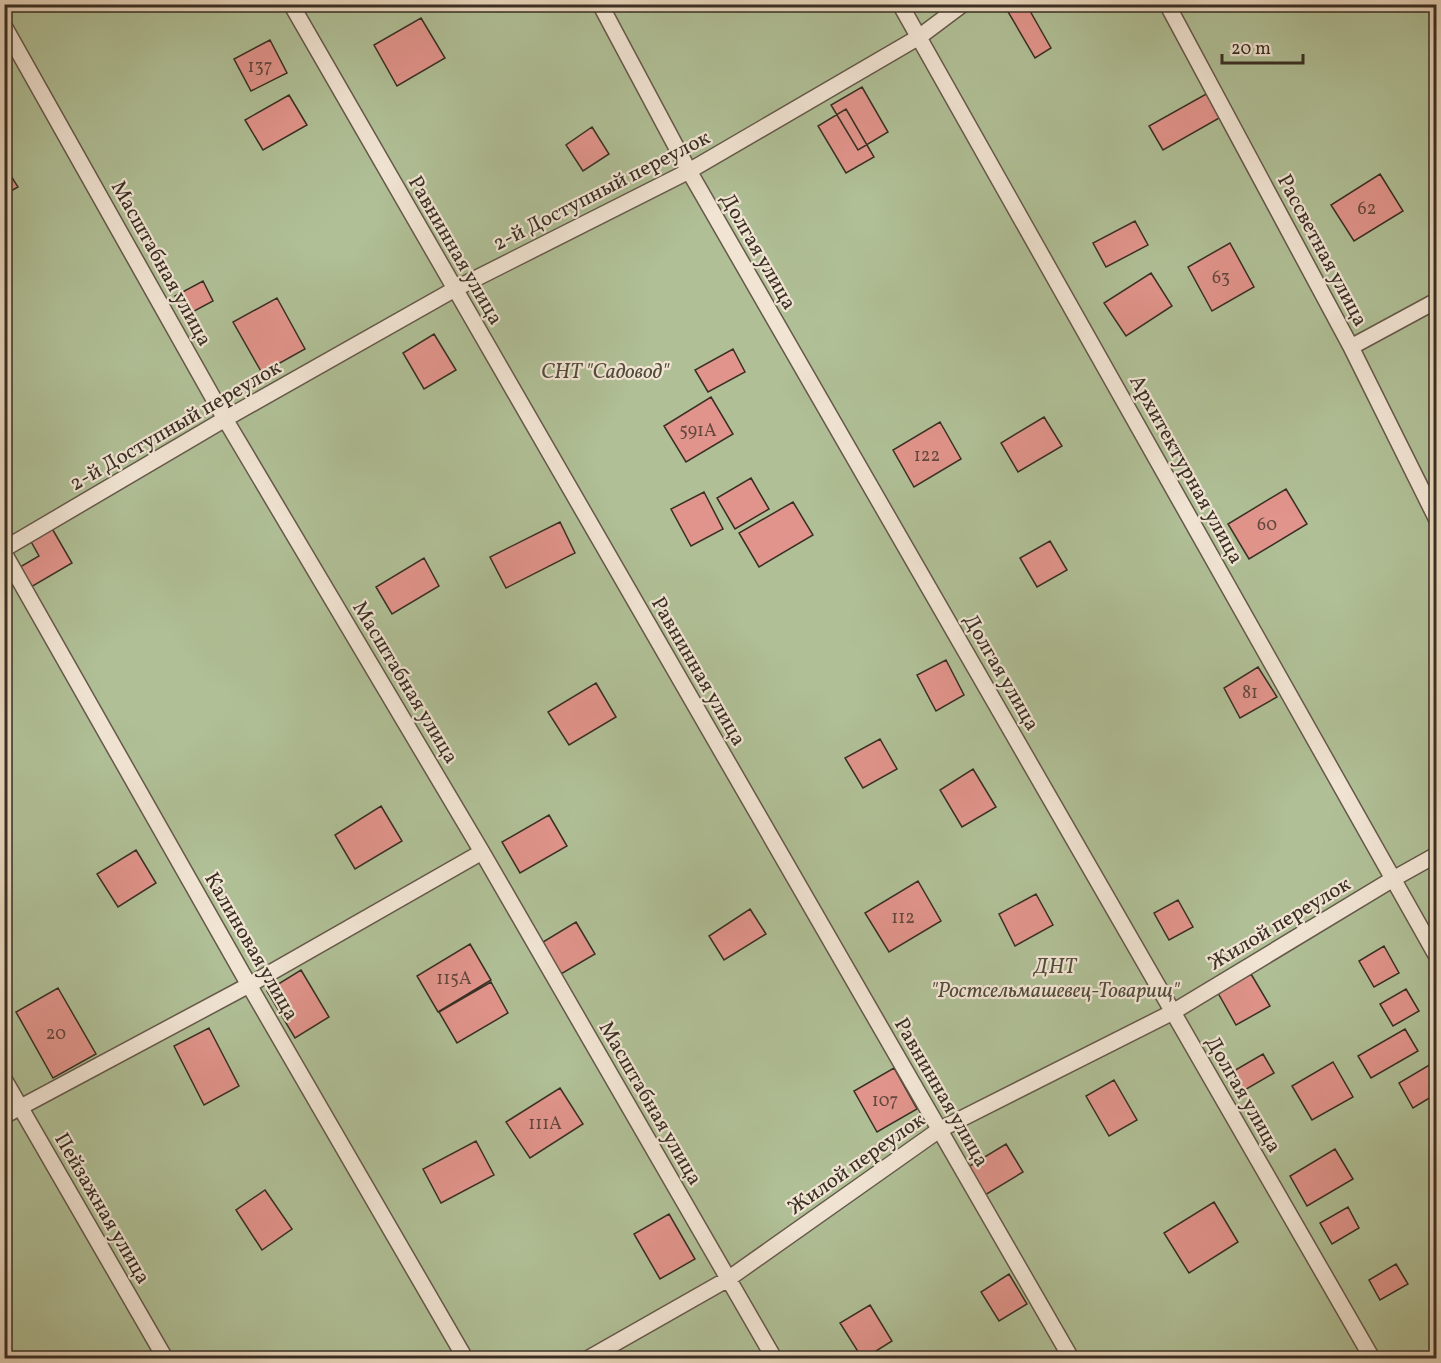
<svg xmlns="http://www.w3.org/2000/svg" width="1441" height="1363" font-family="Vollkorn,serif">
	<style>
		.green { fill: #b0bf96; stroke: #74775d; stroke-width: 1.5 }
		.building { fill: #e1948b; stroke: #392f24; stroke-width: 1.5 }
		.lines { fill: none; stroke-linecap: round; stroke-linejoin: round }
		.lane-casing { stroke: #65594a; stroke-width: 18 }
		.lane { stroke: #f1e4d3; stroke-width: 15 }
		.labels { text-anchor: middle; stroke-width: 4.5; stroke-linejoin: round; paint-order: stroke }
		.number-label { font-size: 18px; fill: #63483e }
		.street-label { font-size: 21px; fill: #392f24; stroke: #f1e4d3 }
		.park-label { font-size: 21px; font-style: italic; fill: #514c3b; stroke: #f1e4d3 }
	</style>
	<rect width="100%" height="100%" fill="#e9d6bc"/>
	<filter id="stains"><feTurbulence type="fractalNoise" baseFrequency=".00333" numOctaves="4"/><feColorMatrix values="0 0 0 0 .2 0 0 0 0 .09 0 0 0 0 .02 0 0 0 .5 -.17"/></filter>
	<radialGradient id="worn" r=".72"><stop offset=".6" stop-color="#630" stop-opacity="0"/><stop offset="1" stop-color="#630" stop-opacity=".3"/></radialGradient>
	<path class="green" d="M5 5H1436V1358H5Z"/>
	<path class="building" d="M1017 4H1026L1051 48 1035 58 1007 10Z
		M421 18 445 58 397 86 374 45Z
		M270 40 287 73 251 91 234 59Z
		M862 87 888 132 858 150 831 105Z
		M1208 93 1221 117 1163 150 1149 126Z
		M289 95 307 125 263 150 245 120Z
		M846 109 874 157 846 173 818 126Z
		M592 127 609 154 583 171 566 145Z
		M4 165 18 187 4 195Z
		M1380 174 1403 211 1354 241 1331 205Z
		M1135 221 1148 245 1106 267 1093 243Z
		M1230 243 1254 287 1212 311 1188 267Z
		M1151 273 1172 306 1126 336 1104 303Z
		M203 281 213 301 185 316 175 296Z
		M277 298 305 349 262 373 233 322Z
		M434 334 456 370 424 389 403 353Z
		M733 349 745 372 708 392 695 370Z
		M711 397 733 434 686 462 664 426Z
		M1044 417 1062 446 1018 472 1001 443Z
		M940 422 961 459 914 487 893 450Z
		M751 478 769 509 735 529 717 498Z
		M1286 489 1307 524 1249 559 1228 524Z
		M704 492 723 529 691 546 671 509Z
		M793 502 813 535 759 567 739 533Z
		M560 522 575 553 506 588 490 557Z
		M50 525 72 563 31 587 20 567 39 556 29 538Z
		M1050 541 1067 570 1037 587 1020 558Z
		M424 558 439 586 392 614 376 587Z
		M946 660 964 695 936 711 917 675Z
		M1258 667 1277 697 1240 718 1224 688Z
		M596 683 616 717 569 745 548 712Z
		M880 739 897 769 863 788 845 758Z
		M973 769 996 807 962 827 940 790Z
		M381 806 402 841 355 869 335 835Z
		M549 815 567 846 520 873 502 842Z
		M136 850 156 883 118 907 97 874Z
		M918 881 941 921 889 952 865 913Z
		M1036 894 1053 925 1015 946 999 914Z
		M1178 900 1193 927 1169 940 1154 913Z
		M750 909 766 934 724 960 709 936Z
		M576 922 595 954 561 974 543 942Z
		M470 944 491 980 438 1012 417 976Z
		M1384 946 1399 973 1374 987 1359 961Z
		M301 970 329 1017 295 1038 267 991Z
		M1251 974 1270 1006 1236 1025 1218 993Z
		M491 982 508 1013 457 1043 439 1012Z
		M58 988 96 1054 53 1078 16 1012Z
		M1406 989 1419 1011 1393 1026 1380 1004Z
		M209 1028 239 1086 204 1105 174 1046Z
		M1405 1029 1418 1051 1371 1078 1358 1056Z
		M1263 1054 1274 1073 1243 1091 1232 1072Z
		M1333 1062 1353 1097 1312 1120 1292 1086Z
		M1431 1064 1436 1074V1094L1413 1108 1399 1083Z
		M894 1068 917 1109 877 1132 854 1091Z
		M1114 1080 1137 1120 1109 1136 1086 1096Z
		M560 1088 583 1124 530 1158 506 1122Z
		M476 1141 494 1175 441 1203 423 1169Z
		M1006 1144 1023 1172 985 1195 968 1167Z
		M1335 1149 1353 1179 1307 1206 1290 1176Z
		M265 1190 292 1229 262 1250 236 1210Z
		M1214 1202 1238 1242 1189 1273 1164 1233Z
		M1348 1207 1359 1228 1332 1244 1320 1223Z
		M669 1214 695 1259 660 1279 634 1234Z
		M1396 1264 1408 1284 1380 1300 1369 1280Z
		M1009 1274 1027 1304 999 1321 981 1292Z
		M870 1305 892 1341 865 1358H862L840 1323Z"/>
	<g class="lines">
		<g class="lane-casing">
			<path id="lane" d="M291 4 1071 1358
				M600 4 689 171 1372 1358
				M900 4 1436 955
				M1167 4 1351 347 1436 518
				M4 26 225 419 482 852 774 1358
				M1351 347 1436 301
				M4 549 225 419 455 289 689 171 919 37 963 4
				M4 553 249 985 465 1358
				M4 1079 165 1358
				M4 1116 249 985 482 852
				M589 1358 728 1279 939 1130 1173 1012 1393 879 1436 855"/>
		</g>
		<use href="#lane" class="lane"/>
	</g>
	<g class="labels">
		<g class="number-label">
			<text x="260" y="72">137</text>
			<text x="1367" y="214">62</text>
			<text x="1221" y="283">63</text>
			<text x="698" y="436">591А</text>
			<text x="927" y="461">122</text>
			<text x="1267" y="530">60</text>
			<text x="1250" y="698">81</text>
			<text x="903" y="923">112</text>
			<text x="454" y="984">115А</text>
			<text x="56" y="1039">20</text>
			<text x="885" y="1106">107</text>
			<text x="545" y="1129">111А</text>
		</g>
		<g class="street-label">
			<text transform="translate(601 190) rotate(-27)" y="7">2-й Доступный переулок</text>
			<text transform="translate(456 250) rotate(60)" y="7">Равнинная улица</text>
			<text transform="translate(1323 250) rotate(62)" y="7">Рассветная улица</text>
			<text transform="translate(759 251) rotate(60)" y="7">Долгая улица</text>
			<text transform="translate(162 263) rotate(61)" y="7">Масштабная улица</text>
			<text transform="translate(175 425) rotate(-30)" y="7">2-й Доступный переулок</text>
			<text transform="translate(1187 469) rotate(61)" y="7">Архитектурная улица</text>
			<text transform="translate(699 671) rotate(60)" y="7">Равнинная улица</text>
			<text transform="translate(1002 672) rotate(60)" y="7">Долгая улица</text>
			<text transform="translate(406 682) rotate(59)" y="7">Масштабная улица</text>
			<text transform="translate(1279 923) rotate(-31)" y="7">Жилой переулок</text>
			<text transform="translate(252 946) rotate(60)" y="7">Калиновая улица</text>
			<text transform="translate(942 1092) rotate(60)" y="7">Равнинная улица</text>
			<text transform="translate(1244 1094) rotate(60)" y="7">Долгая улица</text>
			<text transform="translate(651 1103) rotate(60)" y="7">Масштабная улица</text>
			<text transform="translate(856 1163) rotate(-35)" y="7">Жилой переулок</text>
			<text transform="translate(103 1208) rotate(60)" y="7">Пейзажная улица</text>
		</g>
		<g class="park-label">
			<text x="605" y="378">СНТ "Садовод"</text>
			<text x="1055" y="973">ДНТ<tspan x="1055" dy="24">"Ростсельмашевец-Товарищ"</tspan></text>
		</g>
	</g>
	<rect width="1441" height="1363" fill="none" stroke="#e9d6bc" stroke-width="24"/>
	<rect x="6" y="6" width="1429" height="1351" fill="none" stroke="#392f24" stroke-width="3"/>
	<rect x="12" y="12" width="1417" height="1339" fill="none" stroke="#392f24" stroke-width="1.5"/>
	<path d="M1222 54v9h81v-9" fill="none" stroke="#392f24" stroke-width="3"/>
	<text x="1231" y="54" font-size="18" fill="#392f24" stroke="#f1e4d3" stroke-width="4.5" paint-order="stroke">20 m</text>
	<rect width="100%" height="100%" filter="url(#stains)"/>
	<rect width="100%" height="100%" fill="url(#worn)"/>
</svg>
